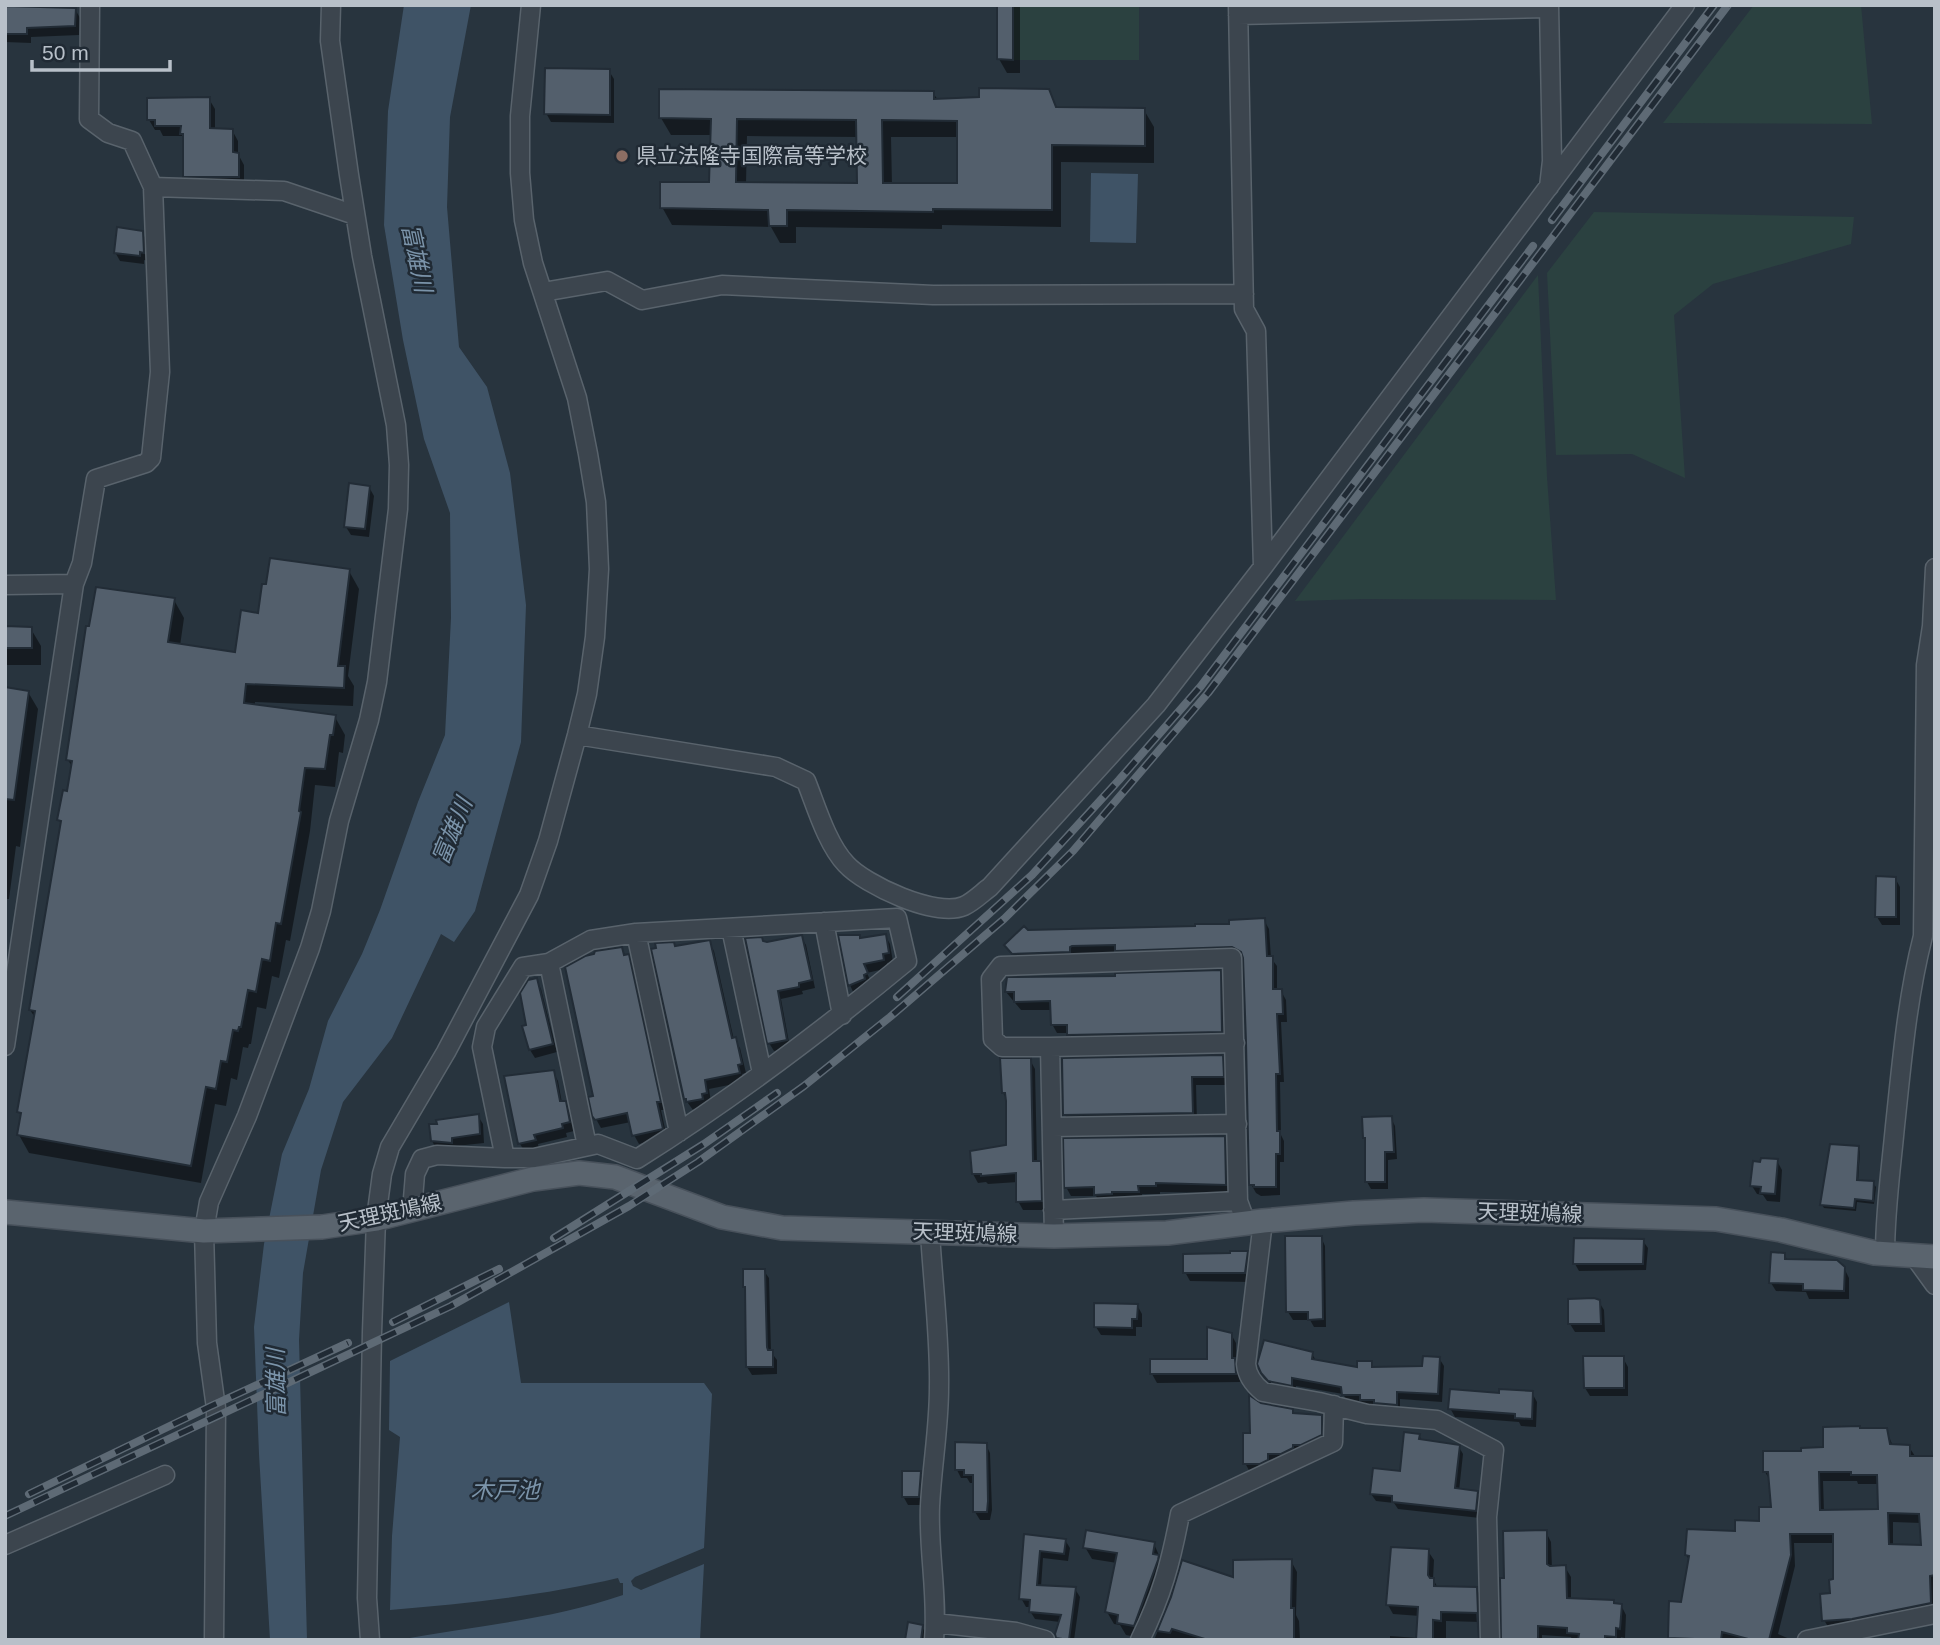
<svg xmlns="http://www.w3.org/2000/svg" width="1940" height="1645" font-family="Helvetica,'Noto Sans JP',sans-serif">
	<style>
		.green { fill: #2b4140 }
		.water { fill: #3f5366 }
		.shadow { fill: #0007; fill-rule: evenodd }
		.building { fill: #535f6c; stroke: #222c36; stroke-width: 2; fill-rule: evenodd }
		.lines { fill: none; stroke-linecap: round; stroke-linejoin: round }
		.minor-casing { stroke: #59636c; stroke-width: 21 }
		.major-casing { stroke: #48515b; stroke-width: 26 }
		.minor { stroke: #3c454e; stroke-width: 18 }
		.major { stroke: #5a646e; stroke-width: 23 }
		.rail-casing { stroke: #5e6a75; stroke-width: 8 }
		.rail { stroke: #202a34; stroke-width: 5; stroke-dasharray: 16; stroke-linecap: butt }
		.education-dot { fill: #8d6e63; stroke: #202a34; stroke-width: 2.5 }
		.labels { text-anchor: middle; stroke-width: 5; stroke-linejoin: round; paint-order: stroke }
		.poi-label { font-size: 21px; fill: #b8c0c9; stroke: #202a34; text-anchor: start }
		.street-label { font-size: 21px; fill: #b8c0c9; stroke: #202a34 }
		.water-label { font-size: 23px; font-style: italic; fill: #7b94aa; stroke: #202a34 }
	</style>
	<rect width="100%" height="100%" fill="#28343e"/>
	<path class="green" d="M1014 5H1139V60H1014Z
		M1754 5H1861L1872 124 1663 123Z
		M1594 212 1854 217 1851 244 1713 284 1674 315 1685 478 1632 454 1556 455 1547 273Z
		M1538 275 1547 477 1556 600 1364 599 1295 601Z"/>
	<path class="water" d="M404 5H471L450 117 447 207 459 347 487 387 510 473 526 605 521 742 475 911 454 942 441 934 392 1038 343 1102 321 1170 303 1273 299 1340 307 1640H270L259 1454 254 1327 264 1244 282 1154 309 1089 328 1021 362 954 380 910 418 802 445 735 451 618 450 513 424 439 403 340 384 225 388 111Z
		M1091 173 1138 174 1136 243 1090 242Z
		M509 1302 521 1383H704L712 1394 704 1548 635 1577 631 1581 633 1586 641 1590 704 1564 700 1640H398C473 1626 551 1620 623 1595V1583H620L618 1578C541 1596 469 1603 390 1610L392 1536 400 1437 389 1430 390 1361Z"/>
	<path class="shadow" d="M999 5H1020V73H1007L999 59Z
		M5 8 75 9 80 18 79 35 31 37V43L5 42Z
		M609 71 614 79V123L551 122 546 113Z
		M1048 91 1058 109 1144 110 1154 127V163L1061 162V227L942 225V229L796 227V243H780L771 227 672 225 662 207 711 184 712 135H671L661 118 933 93 938 100 981 99ZM747 136 858 137 859 185 746 184ZM891 137H959V185H892Z
		M209 99 215 109V130H232L238 141V154L244 165V187L190 186 184 176 183 136H163L160 130H155L149 120Z
		M142 232 147 241 148 261 144 260V264L120 261 115 252Z
		M369 487 374 496 369 537 351 535 346 527Z
		M349 571 359 589 348 676 354 686 353 706 255 702V706L335 717 345 735 343 753 339 752 335 787 315 785 310 831 290 941 286 940 279 978 272 976 266 1009 257 1007 251 1044H249L248 1048 243 1047 237 1080 231 1078 226 1106 215 1104 201 1183 29 1153 19 1135 22 1117 19 1112 36 1019 30 1010 62 826 59 820 68 793 73 768 68 760 174 600 184 618 180 646 236 654 259 615Z
		M5 628 31 629 41 646V665H5Z
		M5 689 28 692 38 709 20 847 16 846 9 899H5Z
		M1895 878 1900 887V925H1882L1877 917Z
		M1264 920 1269 929 1271 958 1277 966V991H1281L1286 1000 1287 1022H1281L1284 1082H1280L1281 1135 1284 1141V1162H1280V1195L1261 1196 1256 1193 1251 1184 1245 959 1238 955 1117 953 1078 954 1019 962 1006 946 1027 932 1231 925Z
		M885 935 890 944 893 962 887 963 888 968 867 973 871 982 854 994 850 985 840 936 861 940Z
		M801 937 806 945 815 988 802 991 803 994 781 999 790 1048 774 1051 769 1043 763 943Z
		M709 942 714 951 734 1040 740 1048 746 1073 742 1074 744 1082 709 1089 711 1102 706 1103 707 1108 693 1110 685 1099 676 948Z
		M621 949 633 965 664 1110H661L667 1138 639 1144 634 1135 631 1122 601 1128 596 1119 595 956Z
		M1220 972 1225 980 1226 1040 1074 1043 1069 1033H1057L1052 1024V1010H1021L1006 992 1117 978Z
		M536 980 541 989 557 1052 535 1058 530 1050 528 1026Z
		M1222 1056 1227 1065 1228 1085H1196L1197 1122 1070 1124 1065 1115Z
		M1030 1060 1035 1069 1037 1163H1040L1045 1171 1046 1210H1023L1018 1201V1182L988 1184 986 1182 978 1183 973 1174 1008 1147V1101L1003 1093Z
		M553 1072 558 1081 562 1103H565L570 1112 574 1131 566 1133 567 1137 538 1144 539 1149 525 1152 520 1144Z
		M478 1116 483 1124 484 1143 456 1146V1151L437 1150 432 1141Z
		M1391 1118 1395 1126 1397 1159 1388 1160V1189H1371L1367 1182Z
		M1224 1137 1229 1146 1230 1193 1160 1192V1194H1142L1143 1201 1101 1203 1096 1196H1071L1066 1187Z
		M1858 1148 1860 1151 1858 1182 1873 1183 1876 1187 1874 1204 1857 1202 1856 1211 1824 1208 1822 1205Z
		M1777 1161 1782 1170 1780 1202 1767 1201 1763 1195 1757 1194 1752 1186Z
		M1321 1237 1325 1246 1326 1327H1314L1310 1320H1293L1288 1312Z
		M1643 1241 1648 1248 1646 1270 1579 1271 1575 1264Z
		M1247 1252 1252 1261 1250 1282 1190 1281 1185 1272Z
		M1784 1254 1788 1261 1844 1268 1849 1278V1299H1809L1806 1292 1776 1291 1771 1283Z
		M764 1271 769 1278 771 1352 777 1360V1374L752 1375 747 1367V1290Z
		M1599 1302 1604 1310 1605 1332H1575L1570 1324Z
		M1137 1305 1142 1314V1327H1136V1336L1101 1335 1096 1327Z
		M1231 1334 1236 1343V1363L1239 1369 1240 1382 1157 1383 1152 1374 1209 1360Z
		M1312 1354 1317 1362 1358 1369 1371 1363 1374 1368 1424 1367 1439 1358 1444 1366 1442 1402 1400 1399V1412L1366 1408 1363 1403H1348L1343 1394 1296 1386V1393L1274 1389 1264 1375Z
		M1623 1358 1628 1367V1396H1590L1585 1388Z
		M1532 1393 1537 1402 1536 1427 1521 1426 1519 1422 1455 1417 1450 1408 1501 1394Z
		M1260 1405 1292 1410 1294 1415 1321 1416 1326 1424V1443L1250 1472 1245 1463Z
		M1886 1430 1893 1446 1909 1447 1915 1456 1935 1458V1613L1830 1630 1824 1620 1834 1581V1543H1794L1795 1566 1778 1634 1792 1640H1670L1671 1603H1682L1690 1561 1686 1555 1760 1523 1773 1508 1771 1482 1765 1472 1803 1453ZM1823 1481H1857L1858 1484H1879V1510L1824 1512ZM1893 1522 1921 1523 1923 1546H1893Z
		M1419 1435 1422 1441 1459 1447 1463 1454 1459 1491 1477 1493 1482 1501 1480 1518 1398 1509 1394 1503 1376 1501 1371 1494 1401 1473Z
		M986 1445 990 1453 992 1510 990 1520H980L975 1512V1483H970L967 1478H961L957 1470Z
		M920 1473 925 1481 923 1505H908L903 1496Z
		M1546 1532 1551 1542 1552 1568 1565 1567 1571 1577V1600L1621 1605 1626 1615 1625 1638 1621 1637 1620 1640H1572L1571 1637 1542 1635V1640H1503L1506 1580Z
		M1026 1536 1065 1540 1070 1548 1068 1561 1043 1558 1041 1587 1075 1589 1080 1597 1074 1640H1059L1056 1634 1060 1622 1035 1619 1030 1611 1031 1607H1026L1021 1598Z
		M1154 1544 1165 1569 1140 1638 1126 1635 1120 1625 1114 1624 1107 1612 1117 1563 1092 1559 1085 1547Z
		M1428 1551 1434 1560 1433 1579 1438 1588H1476L1482 1598 1481 1640 1480 1622 1446 1621V1640H1390V1636L1418 1638 1420 1616 1393 1614 1388 1605Z
		M1291 1561 1297 1572 1296 1615 1299 1621 1300 1640H1154L1172 1598Z
		M922 1627 927 1635V1640H906Z"/>
	<path class="building" d="M997 5H1013V60L997 59Z
		M5 6 76 8 75 26 27 28V34H5Z
		M545 68 610 69V115L544 114Z
		M979 88 1049 89 1056 107 1145 108V146L1052 145V210L933 209V212L787 210V226H769L768 210 660 208V182H709L711 119 659 118V89L934 91V99L979 97ZM737 119 856 120 857 183 736 182ZM882 120 957 121V183H883Z
		M210 97V128L233 129V152L239 153V177H183V134H180L181 126H155V120H147V98Z
		M117 227 143 231 144 253 140 252V256L114 253Z
		M349 483 370 486 365 529 344 527Z
		M270 558 350 569 338 666H345L344 688 246 684 244 703 336 715 333 735H330L325 769 305 768 299 811 301 812 281 924 276 923 270 961 262 959 256 992 248 990 241 1027H239L238 1031 233 1030 227 1062 221 1061 216 1089 206 1087 191 1166 17 1135 21 1113 17 1112 35 1011 29 1010 61 821 57 820 63 790 67 791 72 761 66 760 86 626H89L96 587 175 598 168 642 235 652 241 610 258 613 262 584H266Z
		M5 626 32 627V648H5Z
		M5 687 29 691 14 800 5 799Z
		M1876 876 1896 877V917H1875Z
		M1265 918 1267 956H1273V989H1282L1283 1014H1277L1280 1074H1276L1277 1131H1280V1154H1276V1187H1254V1185H1249L1246 1042 1243 958 1241 952 1232 947 1115 951V945L1072 946 1070 947V952L1012 954 1004 945 1024 926 1028 930 1195 926V924H1229V920Z
		M886 934 889 953 883 954 884 960 864 964 868 973 864 975 865 979 848 986 838 935H860V938Z
		M802 935 812 980 799 983V987L778 991 787 1040 767 1044 745 938 762 937 763 941 767 942Z
		M710 940 732 1038 736 1037 742 1064 738 1065 740 1073 705 1080 707 1093 702 1094 703 1099 686 1102V1099H684L651 949 656 948 655 943 674 942 675 946Z
		M622 947 624 955 629 954 661 1102H657L663 1129 632 1136 627 1113 595 1120 592 1116 588 1097 593 1096 565 967 585 956 594 954 595 951Z
		M1221 970 1222 1032 1067 1035V1025H1051L1050 1001 1014 1002V992H1005L1007 977 1115 976V973Z
		M537 978 553 1044 529 1050 522 1026 526 1025 520 993 528 980Z
		M1223 1055 1224 1077H1192L1193 1113 1063 1115 1062 1058Z
		M1000 1058H1031L1033 1161H1041L1042 1201 1016 1202V1173L981 1176V1174H972L970 1151 1006 1145V1101L1005 1093H1002Z
		M554 1070 560 1101H566L570 1122 562 1124 563 1128 534 1135 536 1140 518 1144 504 1076Z
		M479 1114 480 1134 452 1138V1143L431 1141 429 1124H437L436 1120Z
		M1392 1116 1394 1152H1385V1182H1365V1138H1363L1362 1117Z
		M1225 1136 1226 1185 1156 1183V1186H1138L1139 1192H1112V1194L1094 1195V1187L1064 1188 1063 1138Z
		M1830 1144 1859 1146 1857 1180 1874 1181 1873 1201 1855 1199 1854 1208 1820 1205Z
		M1761 1158 1778 1159 1775 1194 1760 1193 1761 1187 1750 1186 1753 1161 1760 1162Z
		M1285 1236H1322L1323 1319 1308 1320V1312H1286Z
		M1574 1238 1644 1239 1643 1264H1573Z
		M1230 1251H1248L1245 1273H1183V1254L1230 1253Z
		M1771 1252 1785 1253V1259L1837 1260 1845 1267 1844 1291 1803 1290V1284L1769 1283Z
		M743 1269H765L767 1347 768 1350H773V1367H746L745 1287H743Z
		M1594 1298 1600 1300 1601 1324H1568V1299Z
		M1094 1303 1138 1304 1137 1319H1132V1328L1094 1327Z
		M1207 1327 1232 1333V1358H1235L1236 1374H1150V1359H1207Z
		M1264 1340 1313 1352 1312 1359 1357 1367V1361H1372V1367L1422 1366 1423 1356 1440 1357 1438 1394 1397 1392V1405L1374 1403V1400H1360V1395H1342L1341 1387 1292 1378V1386L1268 1381 1261 1373 1257 1364Z
		M1583 1356H1624V1388H1584Z
		M1450 1389 1499 1393V1389L1533 1391 1532 1419 1515 1418V1414L1448 1409Z
		M1249 1395 1261 1403 1293 1409V1413L1322 1415V1435L1301 1445H1293V1448L1281 1454H1268V1460L1260 1464H1243V1433H1250Z
		M1860 1426V1428H1887L1890 1444 1910 1445V1456H1935V1575L1930 1576 1931 1603 1852 1619 1822 1621 1820 1594 1830 1593 1829 1580 1833 1579V1534H1790L1791 1555 1769 1640H1752L1722 1632 1721 1640 1668 1638 1669 1601 1681 1602 1689 1556 1685 1555 1687 1529 1735 1531V1520L1759 1521V1507H1771L1768 1472H1763V1451H1801V1448L1823 1447V1427ZM1819 1472H1851V1475H1877L1878 1509 1820 1510ZM1888 1513 1919 1514 1921 1545 1889 1544Z
		M1404 1432 1420 1434 1419 1439 1460 1445 1455 1488 1478 1491 1476 1511 1392 1502V1496L1370 1494 1373 1468 1400 1471Z
		M955 1442 987 1443 988 1501 987 1512H973V1475H964V1470H955Z
		M902 1471H921L919 1497H902Z
		M1086 1530 1155 1542 1153 1554 1159 1555 1158 1560 1134 1626 1117 1623 1118 1615 1105 1612 1117 1553 1083 1548Z
		M1547 1530V1564L1550 1566 1566 1565 1567 1598 1614 1600V1603L1622 1604 1620 1629 1616 1628V1637L1605 1636V1640H1578L1579 1634 1567 1633V1628L1538 1626V1640H1501L1500 1578H1504L1503 1531Z
		M1024 1534 1066 1539 1064 1554 1040 1551 1037 1585 1076 1587 1069 1640 1056 1638 1055 1634 1061 1615 1029 1612 1030 1600 1019 1599Z
		M1391 1547 1429 1549 1428 1575 1430 1578H1434V1586L1477 1587 1479 1640 1477 1613 1441 1612V1621L1433 1620V1640H1416L1418 1607 1386 1605Z
		M1292 1559 1291 1608H1294V1640H1208L1172 1629 1170 1633 1157 1631 1171 1597 1182 1560 1233 1577V1560Z
		M908 1622 923 1625 921 1640H905Z"/>
	<g class="lines">
		<g class="minor-casing">
			<path id="minor" d="M1238 5 1244 309 1256 331 1263 567
				M1549 5 1552 161 1549 187
				M1238 15 1549 8
				M153 187 284 191 355 215
				M543 292 607 281 642 300 722 285 933 295 1244 294
				M5 585 74 584 82 563 96 479 146 463 151 458 160 372 153 187 132 141 108 133 89 119 90 5
				M577 735 776 767 806 781C816 806 827 844 846 864 865 885 936 918 964 906 973 902 982 893 990 887L1156 705 1263 567 1685 5
				M824 922 842 1015
				M731 928 762 1073
				M636 933 679 1132
				M549 963 587 1146
				M5 1046 74 584
				M1050 1047 1235 1043
				M1052 1127 1237 1124
				M1053 1210 1238 1201
				M412 1211 415 1174 422 1159 437 1155 505 1158 482 1047 486 1027 523 967 549 963 591 940 636 933 897 918 907 961C821 1032 731 1100 637 1159L598 1144 534 1158H505
				M1263 1221 1246 1364C1247 1376 1253 1384 1263 1392L1319 1402 1367 1414 1437 1420 1494 1450 1487 1517 1490 1640
				M930 1233C933 1284 940 1337 939 1388 939 1428 932 1466 930 1506 928 1550 938 1595 934 1640
				M1054 1236 1050 1047H1002L993 1039 991 979 1001 966 1232 958 1238 1201 1246 1223
				M1885 1254C1885 1211 1891 1169 1895 1126 1902 1061 1907 999 1923 936L1926 665 1932 626 1935 568
				M1914 1256 1935 1285
				M5 1545 165 1475
				M935 1623 1016 1632 1045 1640
				M214 1640 216 1408 207 1343 204 1231 209 1202 247 1116 310 948 321 911 339 821 369 720 377 682 398 509 399 465 396 425 362 256 349 175 330 41 331 5
				M370 1640 367 1598 372 1332 376 1219 382 1174 390 1147 446 1052 529 895 548 841 577 735 587 694 595 637 599 569 596 502 588 454 577 398 533 263 524 220 520 173V116L531 5
				M1140 1640C1162 1595 1171 1562 1180 1514L1333 1442 1334 1405
				M1807 1640 1935 1614"/>
		</g>
		<g class="major-casing">
			<path id="major" d="M5 1212 204 1231 322 1227 376 1219 533 1179 579 1173 615 1177 722 1217 782 1228 1054 1236 1167 1233 1263 1221 1354 1213 1424 1210 1716 1219 1781 1230 1875 1253 1935 1257"/>
		</g>
		<use href="#minor" class="minor"/>
		<use href="#major" class="major"/>
		<g class="rail-casing">
			<path id="rail" d="M1552 220 1714 5
				M897 997 1032 875 1119 780 1201 686 1533 246
				M554 1238 704 1144 777 1093
				M393 1322 499 1269
				M29 1494 209 1407 348 1343
				M5 1516 451 1306 629 1206 698 1162 804 1086 890 1017 1004 919 1073 851 1208 693 1728 5"/>
		</g>
		<use href="#rail" class="rail"/>
	</g>
	<circle class="education-dot" cx="622" cy="156" r="7"/>
	<g class="labels">
		<g class="poi-label">
			<text x="636" y="163">県立法隆寺国際高等学校</text>
		</g>
		<g class="street-label">
			<text transform="translate(390 1213) rotate(-12)" y="7">天理斑鳩線</text>
			<text transform="translate(1530 1213) rotate(2)" y="7">天理斑鳩線</text>
			<text transform="translate(965 1233) rotate(2)" y="7">天理斑鳩線</text>
		</g>
		<g class="water-label">
			<text transform="translate(417 258) rotate(78)" y="8">富雄川</text>
			<text transform="translate(452 831) rotate(-68)" y="8">富雄川</text>
			<text transform="translate(276 1383) rotate(-91)" y="8">富雄川</text>
			<text x="505" y="1498">木戸池</text>
		</g>
	</g>
	<rect width="1940" height="1645" fill="none" stroke="#b8c0c9" stroke-width="14"/>
	<path d="M32 60v10h138v-10" fill="none" stroke="#b8c0c9" stroke-width="3.5"/>
	<text x="42" y="60" font-size="21" fill="#b8c0c9" stroke="#202a34" stroke-width="5" paint-order="stroke">50 m</text>
</svg>
